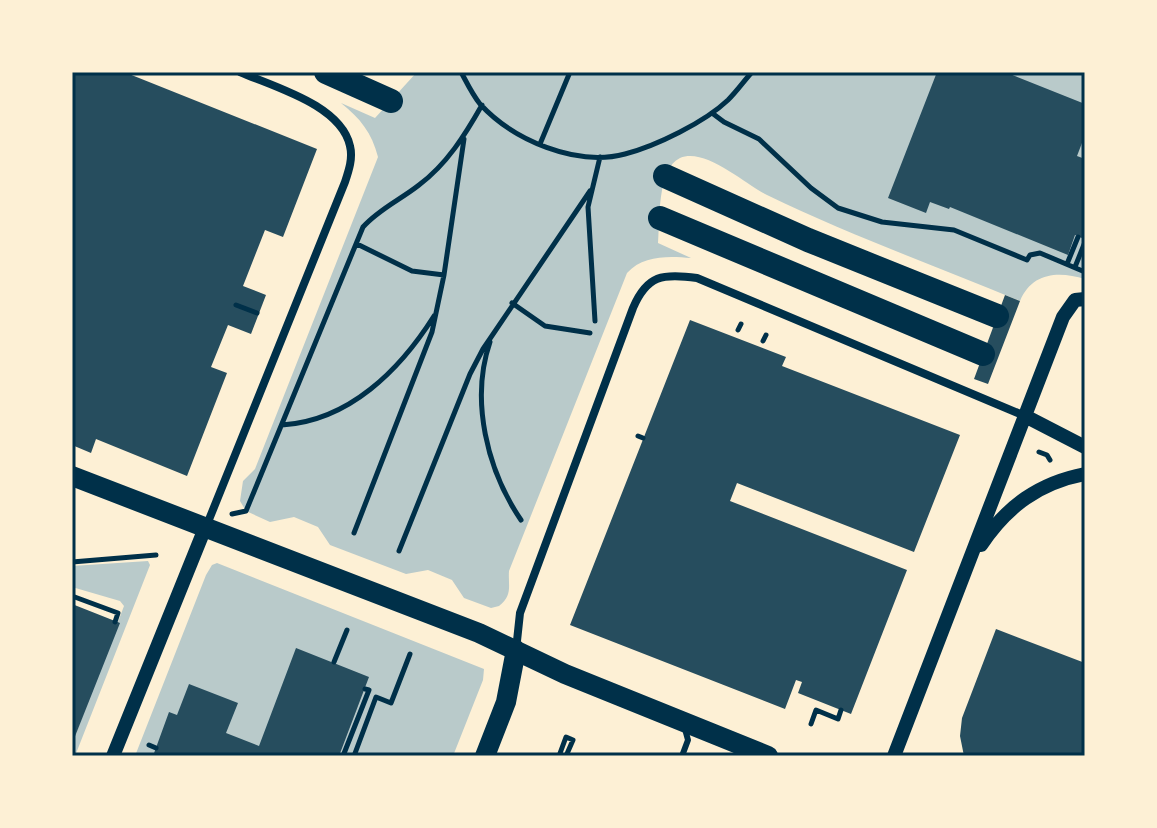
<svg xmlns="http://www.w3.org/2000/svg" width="1157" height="828" font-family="Overpass,sans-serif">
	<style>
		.green { fill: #b9caca }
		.building { fill: #264d5e }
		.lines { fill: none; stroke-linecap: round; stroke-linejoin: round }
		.path { stroke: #003049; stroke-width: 5 }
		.service { stroke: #003049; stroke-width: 6 }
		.minor { stroke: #003049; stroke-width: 8 }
		.tertiary { stroke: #003049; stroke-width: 14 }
		.primary { stroke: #003049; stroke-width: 20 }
		.motorway { stroke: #003049; stroke-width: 24 }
		.neatline { fill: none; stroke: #003049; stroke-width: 3 }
	</style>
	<rect width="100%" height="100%" fill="#fdf0d5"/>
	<path class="green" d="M417 72H1085V279C1059 271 1032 272 1020 301 936 266 849 235 767 195 745 184 705 147 680 158 657 169 660 220 658 243L691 258C669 256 643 255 627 273L509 571C508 586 513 595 499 606L491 608 464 598 452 580 428 570 406 574 330 545 318 527 294 517 270 522 246 511 240 501 243 481 255 469 378 157C372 133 360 118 341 103L375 118Z
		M148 561 150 565 75 756H72V744L124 606 120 601 72 587V566Z
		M217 563 484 669 483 680 453 756H135L206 575 212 565Z"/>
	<path class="building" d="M72 72H124L317 149 283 237 265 230 243 286 266 295 251 334 228 325 211 367 227 373 187 476 96 439 91 453 72 445Z
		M937 72H1005L1085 104V135L1077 156 1085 159V230L1082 238 1075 235 1068 255 950 207 949 209 930 202 926 213 888 198Z
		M1005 295 1020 301 988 384 974 379Z
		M690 320 786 357 782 366 960 435 914 552 737 483 730 501 907 570 851 714 798 693 802 682 796 680 785 709 570 625Z
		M72 604 120 623 72 744Z
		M996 629 1085 663V756H964L960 736 962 718Z
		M296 648 369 677 339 756H153L169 712 177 715 189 684 238 703 226 733 259 746Z"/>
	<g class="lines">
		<path class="path" d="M461 72C467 83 472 94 480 104 513 140 576 167 625 154 656 146 705 122 728 100 737 91 744 81 752 72
			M712 113 724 122 759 139 811 188 838 208 882 222 954 230 1027 260 1030 255 1040 253 1085 272
			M540 144 570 72
			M357 244 412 271 444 275
			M1067 264 1078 237
			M1075 267 1085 242
			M512 303 545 326 590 333
			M236 305 257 313
			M595 321 588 207 600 157
			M738 330 741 324
			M763 341 766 335
			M490 342C470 400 487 470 521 520
			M282 425C349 421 400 370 434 316
			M638 436 643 438
			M1039 452 1047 455 1050 460
			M232 514 246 511 363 227C379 209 400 200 419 185 447 164 465 135 482 105
			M354 533 432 332 444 275 464 139
			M399 551 470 374 483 349 590 191
			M72 562 156 555
			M72 596 118 613 115 622
			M334 662 347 630
			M811 724 816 710 838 719 841 710
			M149 745 156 748
			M343 756 369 690 365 689
			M354 756 376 697 391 703 410 654
			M559 756 566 737 573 740 566 756"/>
		<path class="service" d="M682 756 688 740 685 729"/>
		<path class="minor" d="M206 527 345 182C349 170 353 158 350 146 341 105 274 87 240 72
			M516 650 520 613 633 308C647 275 663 273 697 278L1025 416"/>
		<path class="tertiary" d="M1025 416 1085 447
			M981 545C1007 506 1039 483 1085 474
			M113 756 205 528
			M894 756 1063 317 1075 300 1085 299"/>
		<path class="primary" d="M72 476 479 633 565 674 768 756
			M485 756 506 702 516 650"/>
		<path class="motorway" d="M326 72 391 101
			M665 176 808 240 997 316
			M660 218 983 354"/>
	</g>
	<rect width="1157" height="828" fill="none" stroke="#fdf0d5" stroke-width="148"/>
	<rect x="74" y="74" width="1009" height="680" class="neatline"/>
</svg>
